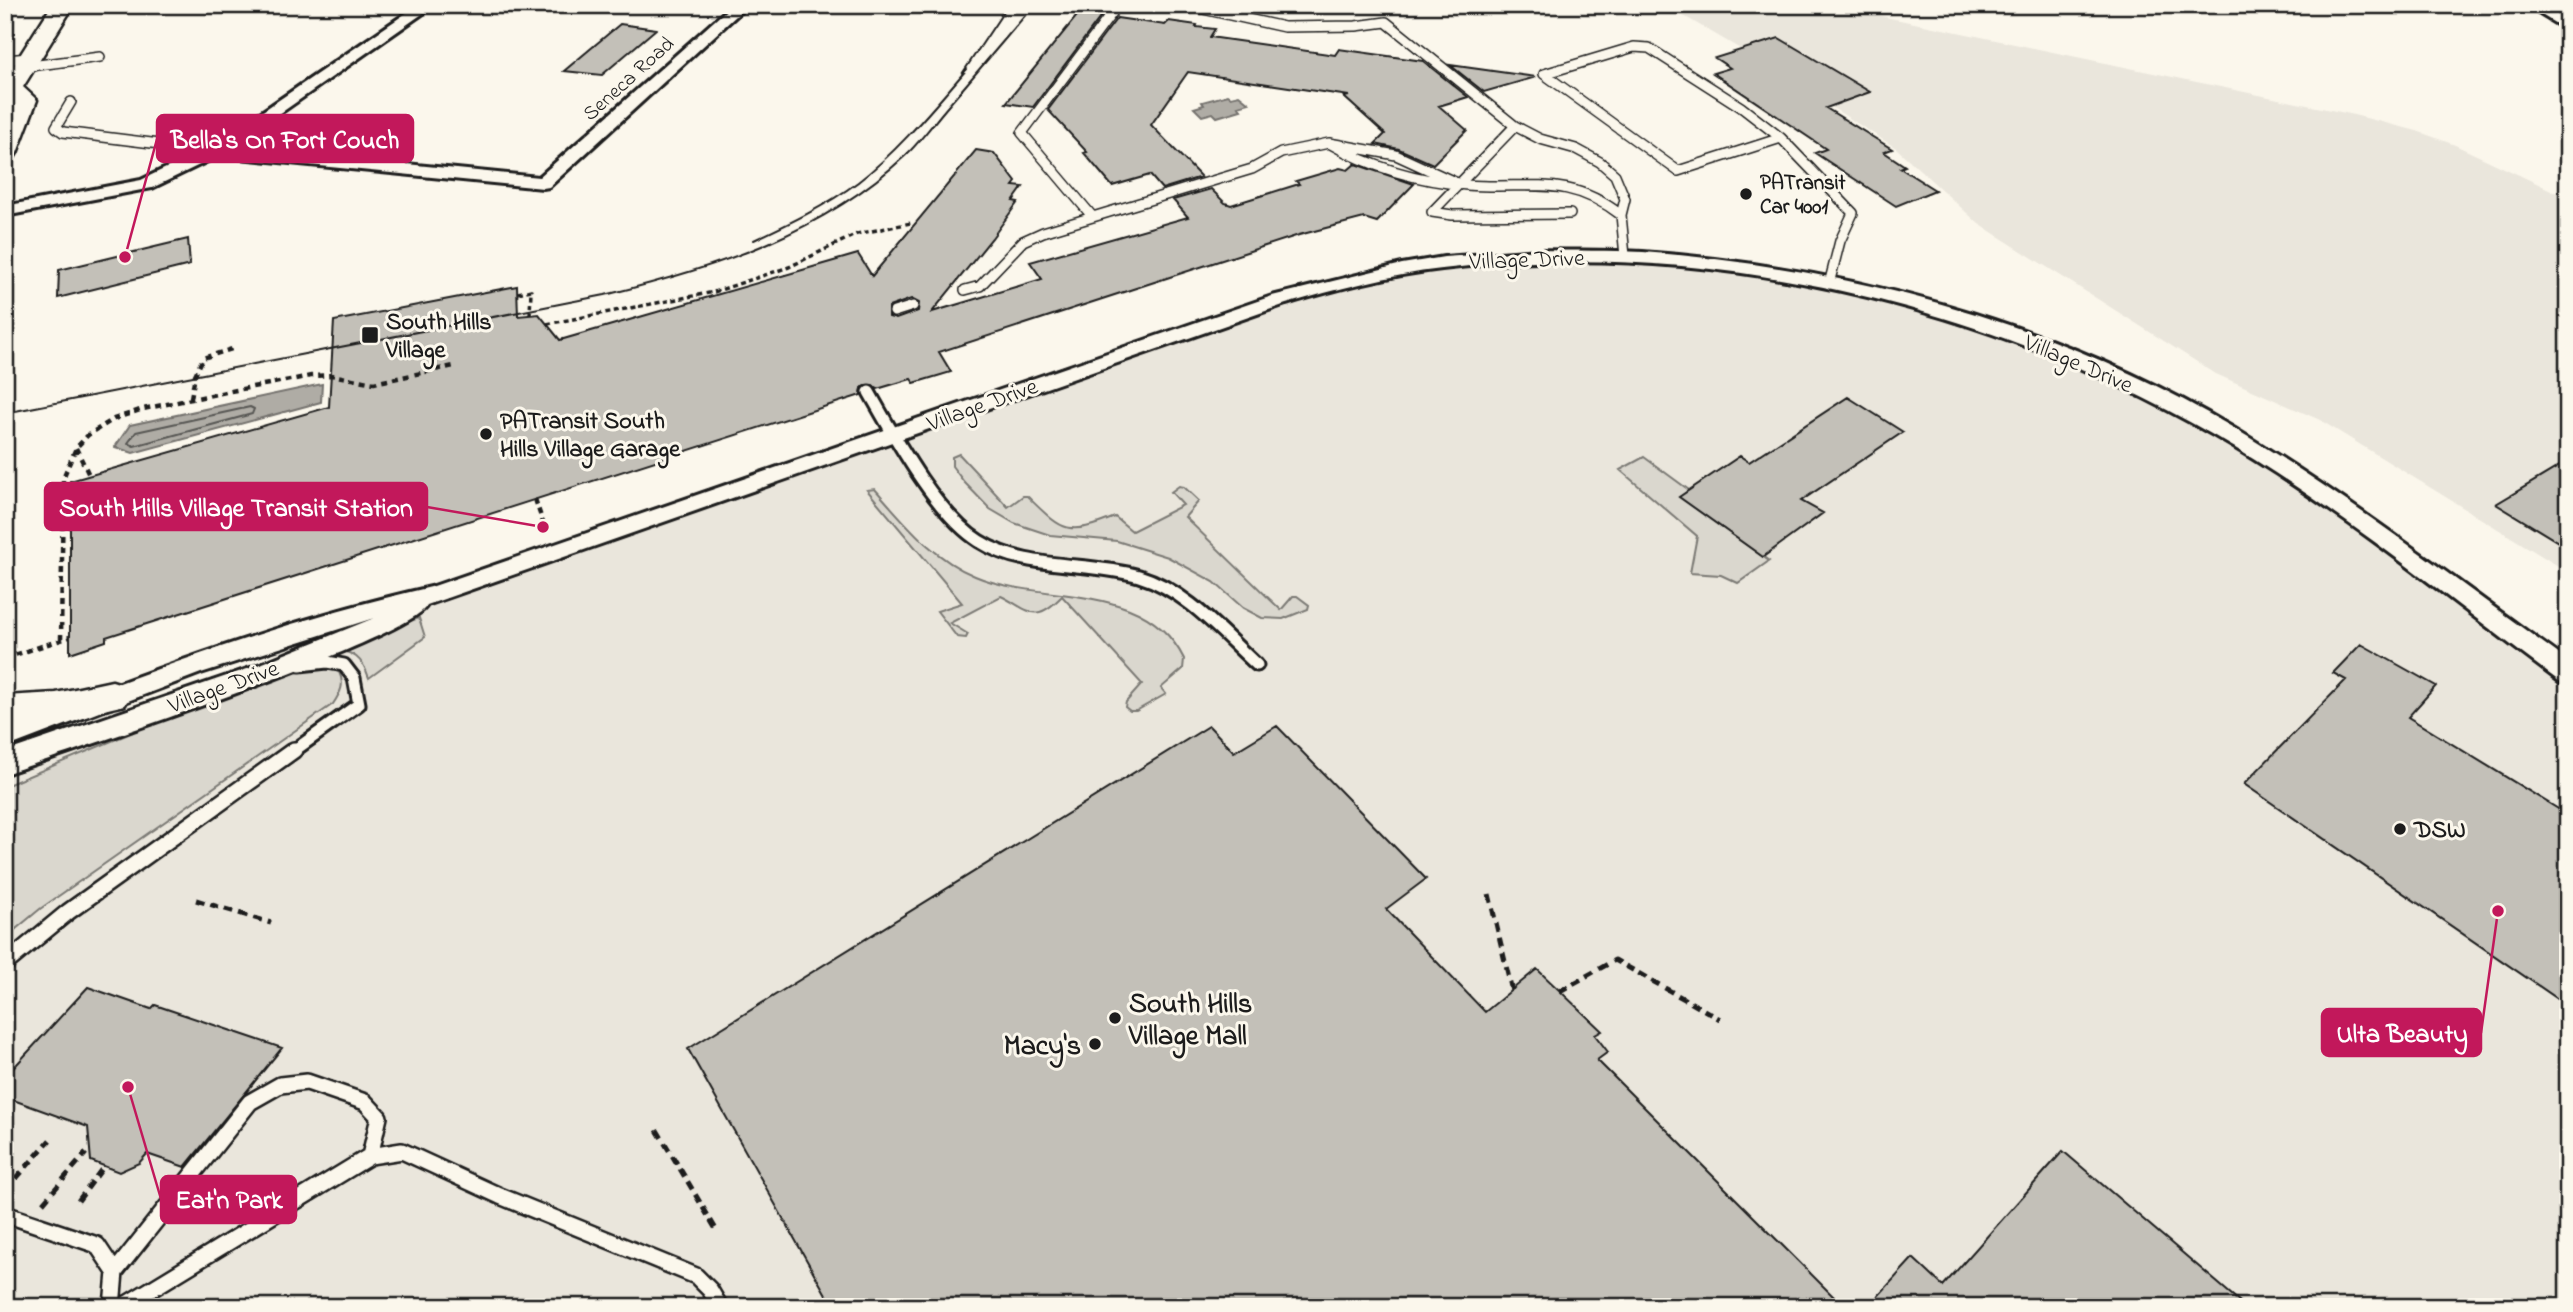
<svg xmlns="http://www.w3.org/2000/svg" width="2573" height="1312" font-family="'Indie Flower',sans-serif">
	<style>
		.built { fill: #eae6dc }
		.green { fill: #dad7ce; stroke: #7b7a75; stroke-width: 2 }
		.water { fill: #afaca5; stroke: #74726e; stroke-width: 2 }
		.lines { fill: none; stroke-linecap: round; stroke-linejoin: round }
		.shore { stroke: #575653; stroke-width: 2 }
		.building { fill: #c3c0b8; stroke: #1c1c1c; stroke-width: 2; fill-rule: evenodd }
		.lane-far2-casing { stroke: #1c1c1c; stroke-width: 12 }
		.lane-far1-casing { stroke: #1c1c1c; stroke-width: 17 }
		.lane-casing { stroke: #1c1c1c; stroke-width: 20 }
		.street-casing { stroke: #1c1c1c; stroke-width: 6 }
		.secondary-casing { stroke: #1c1c1c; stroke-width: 5 }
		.path-far2 { stroke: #1c1c1c; stroke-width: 3.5; stroke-dasharray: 5 3.5; stroke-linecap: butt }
		.path-far1 { stroke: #1c1c1c; stroke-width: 4.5; stroke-dasharray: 6 5; stroke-linecap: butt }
		.path { stroke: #1c1c1c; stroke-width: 5; stroke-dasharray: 9 6; stroke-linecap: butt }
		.lane-far2 { stroke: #fbf7ec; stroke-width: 9 }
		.lane-far1 { stroke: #fbf7ec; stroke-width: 11 }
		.lane { stroke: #fbf7ec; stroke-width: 15 }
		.street { fill: #fbf7ec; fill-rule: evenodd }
		.secondary { fill: #fbf7ec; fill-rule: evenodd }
		.tram { stroke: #1c1c1c; stroke-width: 2 }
		.poi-dot { fill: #1c1c1c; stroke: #fbf7ec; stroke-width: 2.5 }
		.labels { text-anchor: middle; stroke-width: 6; stroke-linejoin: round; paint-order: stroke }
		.far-street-label { font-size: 21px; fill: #1c1c1c; stroke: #fbf7ec }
		.far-poi-label { font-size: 21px; font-weight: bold; fill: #1c1c1c; stroke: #fbf7ec; text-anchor: start }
		.street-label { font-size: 24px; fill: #1c1c1c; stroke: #fbf7ec }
		.poi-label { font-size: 24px; font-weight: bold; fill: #1c1c1c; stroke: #fbf7ec; text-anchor: start }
		.near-poi-label { font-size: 28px; font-weight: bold; fill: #1c1c1c; stroke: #fbf7ec; text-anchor: start }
		.leader { fill: none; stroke: #c2185b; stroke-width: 2.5 }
		.callout-dot { fill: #c2185b; stroke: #fbf7ec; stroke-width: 2.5 }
		.callout { fill: #c2185b; stroke: #c2185b; stroke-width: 2.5 }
		.callout-label { font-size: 26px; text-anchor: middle; font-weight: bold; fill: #fff }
	</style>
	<rect width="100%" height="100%" fill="#fbf7ec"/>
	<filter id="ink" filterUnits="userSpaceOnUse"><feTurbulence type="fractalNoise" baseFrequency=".0143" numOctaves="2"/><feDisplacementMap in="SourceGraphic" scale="14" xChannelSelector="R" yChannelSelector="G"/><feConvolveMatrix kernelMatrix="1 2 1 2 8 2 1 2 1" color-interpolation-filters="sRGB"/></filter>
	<g filter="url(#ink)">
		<path class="built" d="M1665 5H1828L2350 114 2417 131 2455 145 2568 198V572L2320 420 2216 374 1979 224 1896 148 1737 47Z
			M1625 256 1792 277 2015 335 2221 431 2568 674V1307H5V763L262 674 434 595 1279 300 1446 263Z"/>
		<path class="green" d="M959 454 1008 507 1023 496H1027C1063 531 1066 537 1115 517L1132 531 1183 505 1171 492 1179 486 1184 487 1199 501 1185 517 1281 610 1293 596H1297L1309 605 1308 609 1283 619 1262 618 1243 608 1214 582 1168 557 1117 541 1050 535 1014 523 990 509 964 482 952 466V457Z
			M1644 457 1689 490 1680 497 1769 561 1738 583 1721 575 1690 573 1697 536 1620 470Z
			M875 489C904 522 933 559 975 576 1043 605 1145 579 1184 659L1183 669 1161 688 1166 694 1136 711H1130L1125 707 1126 702 1142 684 1062 596C1035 624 1031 611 1001 596L950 623 968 634 966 638 957 637 937 611 962 603 867 490Z
			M419 618 425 637 369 678C362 657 354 653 333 648Z
			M328 667 339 672C345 684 341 692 333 704L40 909 5 938V786L133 732V727L296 670Z"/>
		<path class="water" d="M1228 95 1231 97 1239 95 1249 103 1238 106 1241 110 1217 117 1213 113 1202 116 1194 108 1204 105 1202 102Z
			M322 384 321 402 133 453 115 447 130 425Z"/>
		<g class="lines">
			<path class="shore" d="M250 407 254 409 252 414 134 446 128 443 136 432Z"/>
		</g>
		<path class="building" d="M1080 12 1102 15 1033 107 1006 103Z
			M1117 18 1165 25 1169 21 1197 25 1196 27 1215 29 1210 37 1335 55 1339 49 1423 61 1468 97 1439 106 1467 130 1433 164 1399 149 1375 144 1385 134 1344 97 1349 96 1188 72 1151 125 1201 177 1162 189 1150 175 1112 186 1084 153 1087 152 1048 110Z
			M620 24 656 29 602 75 564 71Z
			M1779 38 1870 92 1826 108 1892 149 1884 152 1905 166 1900 168 1935 190 1896 206 1815 153 1826 149 1713 73 1730 68 1715 58Z
			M1450 65 1536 77 1484 92Z
			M976 150 994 153 1016 182 1013 186 1023 187 1013 201 1018 202 992 238 932 312 1042 279 1030 262 1188 217 1173 200 1211 189 1225 203 1231 205 1299 184 1296 181 1340 168 1348 170 1355 164 1414 184 1377 222 1364 218 1299 235 939 352 951 372 914 383 911 379 877 389 873 385H866L862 388 861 395 106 637V641L70 653V481L329 407 334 321 517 286 518 316 539 314 560 340 858 254 872 276ZM911 299 919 303 918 311 896 319 889 317V307Z
			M188 239 190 265 58 298 59 270Z
			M1848 397 1903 432 1801 501 1823 513 1763 557 1679 497 1740 456 1749 462Z
			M2568 461V548L2496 504Z
			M2361 644 2436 686 2408 717 2568 815V1006L2244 784 2346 680 2333 673Z
			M1209 726 1234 752 1277 726 1426 879 1386 909 1485 1012 1537 969 1602 1031 1595 1035 1608 1052 1597 1060 1844 1307H833L688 1049Z
			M88 987 151 1009 155 1005 282 1048 185 1167 147 1154 139 1163 119 1172 91 1161 88 1127 5 1097V1077Z
			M2063 1151 2246 1307H1868L1913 1258 1943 1286Z"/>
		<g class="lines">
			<g class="lane-far2-casing">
				<path id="lane-far2" d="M1185 5 1284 27 1356 26 1386 22 1515 126 1540 139 1576 149 1600 162 1615 175 1625 199 1621 215 1625 256
					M1634 47 1649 48 1741 107 1781 138 1678 171 1544 74Z
					M5 60 29 58
					M23 67 100 57
					M71 102 56 127 63 132 216 151
					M1515 126 1432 212 1452 215 1570 214
					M1781 138 1853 213 1840 241 1829 284
					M1457 183 1396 155 1329 143C1371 167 1418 181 1467 185 1529 190 1567 173 1621 215
					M1092 216 1022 133 1118 5
					M965 290 980 286 1023 241 1043 232 1252 169 1281 153 1329 143
					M894 312 913 306"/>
			</g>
			<g class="lane-far1-casing">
				<path id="lane-far1" d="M869 392C894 436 936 514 979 541 1026 571 1087 561 1139 576 1186 590 1222 633 1257 665
					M292 752 359 704 354 678 344 665 327 662 300 665"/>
			</g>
			<g class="lane-casing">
				<path id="lane" d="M5 964 68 912 294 750
					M5 1214 97 1245 115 1272 112 1307
					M115 1272 250 1102 280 1085 307 1082 365 1102 379 1117 370 1156
					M122 1307 370 1156 402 1151 500 1196 696 1276 710 1290 720 1307"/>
			</g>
			<g class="street-casing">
				<path id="street" d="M418 5H435L232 147 539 177 732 5H748L549 187 543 188 218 156 152 188 5 216V206L141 180 210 147Z
					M2525 5H2543L2568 19V31Z
					M1540 250C1574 251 1609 250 1643 252 1847 267 2055 322 2232 427 2349 497 2457 581 2568 661V684L2559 681C2446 597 2335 505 2213 435 1983 303 1707 238 1442 269 1389 275 1337 289 1286 304L427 605C412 639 62 754 5 774V752L253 667 374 618 201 673 5 748V727C34 717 61 704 90 694 201 652 315 613 431 587L1272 296 1402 264 1444 257Z"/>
			</g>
			<g class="secondary-casing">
				<path id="secondary" d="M52 5H74L23 87 37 100 17 153 14 158 5 160V121L13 101 5 98V79Z
					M112 681 125 685 130 695 125 705 56 721 5 724V696L56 693Z"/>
			</g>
			<path class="path-far2" d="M518 293 531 290 530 315
				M547 324 714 292 789 267 857 234 911 223"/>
			<path class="path-far1" d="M191 398 195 375 203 358 232 349
				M76 448 89 475
				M535 499 543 523
				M61 640 63 478 76 448 88 435 114 419 143 409 226 392 311 376 331 375 374 383 454 366
				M5 658 70 637"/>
			<path class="path" d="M1489 894 1512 991
				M196 900 271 923
				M1560 991 1615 960 1720 1019
				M657 1130 717 1231
				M6 1190 50 1140
				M78 1201 104 1166
				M43 1203 86 1153"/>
			<use href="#lane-far2" class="lane-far2"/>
			<use href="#lane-far1" class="lane-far1"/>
			<use href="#lane" class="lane"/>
			<use href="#street" class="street"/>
			<use href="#secondary" class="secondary"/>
			<path class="tram" d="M962 74 1008 5
				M754 240C790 223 826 206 858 182 899 150 933 108 967 69
				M5 413 605 295C715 268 822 234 906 155 921 141 934 122 948 106 976 73 1005 39 1034 5"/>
		</g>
	</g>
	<g class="poi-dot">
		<circle cx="1746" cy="194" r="7"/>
		<rect x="361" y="326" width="18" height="18" rx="3.5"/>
		<circle cx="486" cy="434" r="7"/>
		<circle cx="2400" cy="829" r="7"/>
		<circle cx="1115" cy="1018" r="7"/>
		<circle cx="1095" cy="1044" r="7"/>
	</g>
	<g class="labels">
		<g class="far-street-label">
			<text transform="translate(628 78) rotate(-42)" y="7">Seneca Road</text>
		</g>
		<g class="far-poi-label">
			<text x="1760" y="189">PATransit<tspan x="1760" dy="24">Car 4001</tspan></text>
		</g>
		<g class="street-label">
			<text transform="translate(1527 259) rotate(-2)" y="8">Village Drive</text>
			<text transform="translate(2079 363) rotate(23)" y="8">Village Drive</text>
			<text transform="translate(982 404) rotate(-20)" y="8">Village Drive</text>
			<text transform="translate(223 686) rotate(-20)" y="8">Village Drive</text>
		</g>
		<g class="poi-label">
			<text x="386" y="329">South Hills<tspan x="386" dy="28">Village</tspan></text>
			<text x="500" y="428">PATransit South<tspan x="500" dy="28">Hills Village Garage</tspan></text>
			<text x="2414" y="837">DSW</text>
		</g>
		<g class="near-poi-label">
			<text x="1129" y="1012">South Hills<tspan x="1129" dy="32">Village Mall</tspan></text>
			<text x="1081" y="1054" text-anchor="end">Macy's</text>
		</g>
	</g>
	<path class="leader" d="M125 257L157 139M543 527L427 507M2498 911L2481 1033M128 1087L161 1199"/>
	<g class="callout-dot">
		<circle cx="125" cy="257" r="7"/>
		<circle cx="543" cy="527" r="7"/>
		<circle cx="2498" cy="911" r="7"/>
		<circle cx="128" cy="1087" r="7"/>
	</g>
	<g class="callout">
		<rect x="157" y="115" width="256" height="47" rx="7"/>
		<rect x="45" y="483" width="382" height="47" rx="7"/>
		<rect x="2322" y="1009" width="159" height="47" rx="7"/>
		<rect x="161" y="1176" width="135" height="47" rx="7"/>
	</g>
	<g class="callout-label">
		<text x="285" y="148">Bella's On Fort Couch</text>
		<text x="236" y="516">South Hills Village Transit Station</text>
		<text x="2402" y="1042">Ulta Beauty</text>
		<text x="229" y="1208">Eat'n Park</text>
	</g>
	<rect width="2573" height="1312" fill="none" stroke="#fbf7ec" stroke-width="28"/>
	<rect x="14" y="14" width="2545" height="1284" fill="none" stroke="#1c1c1c" stroke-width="2.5" filter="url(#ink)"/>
</svg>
